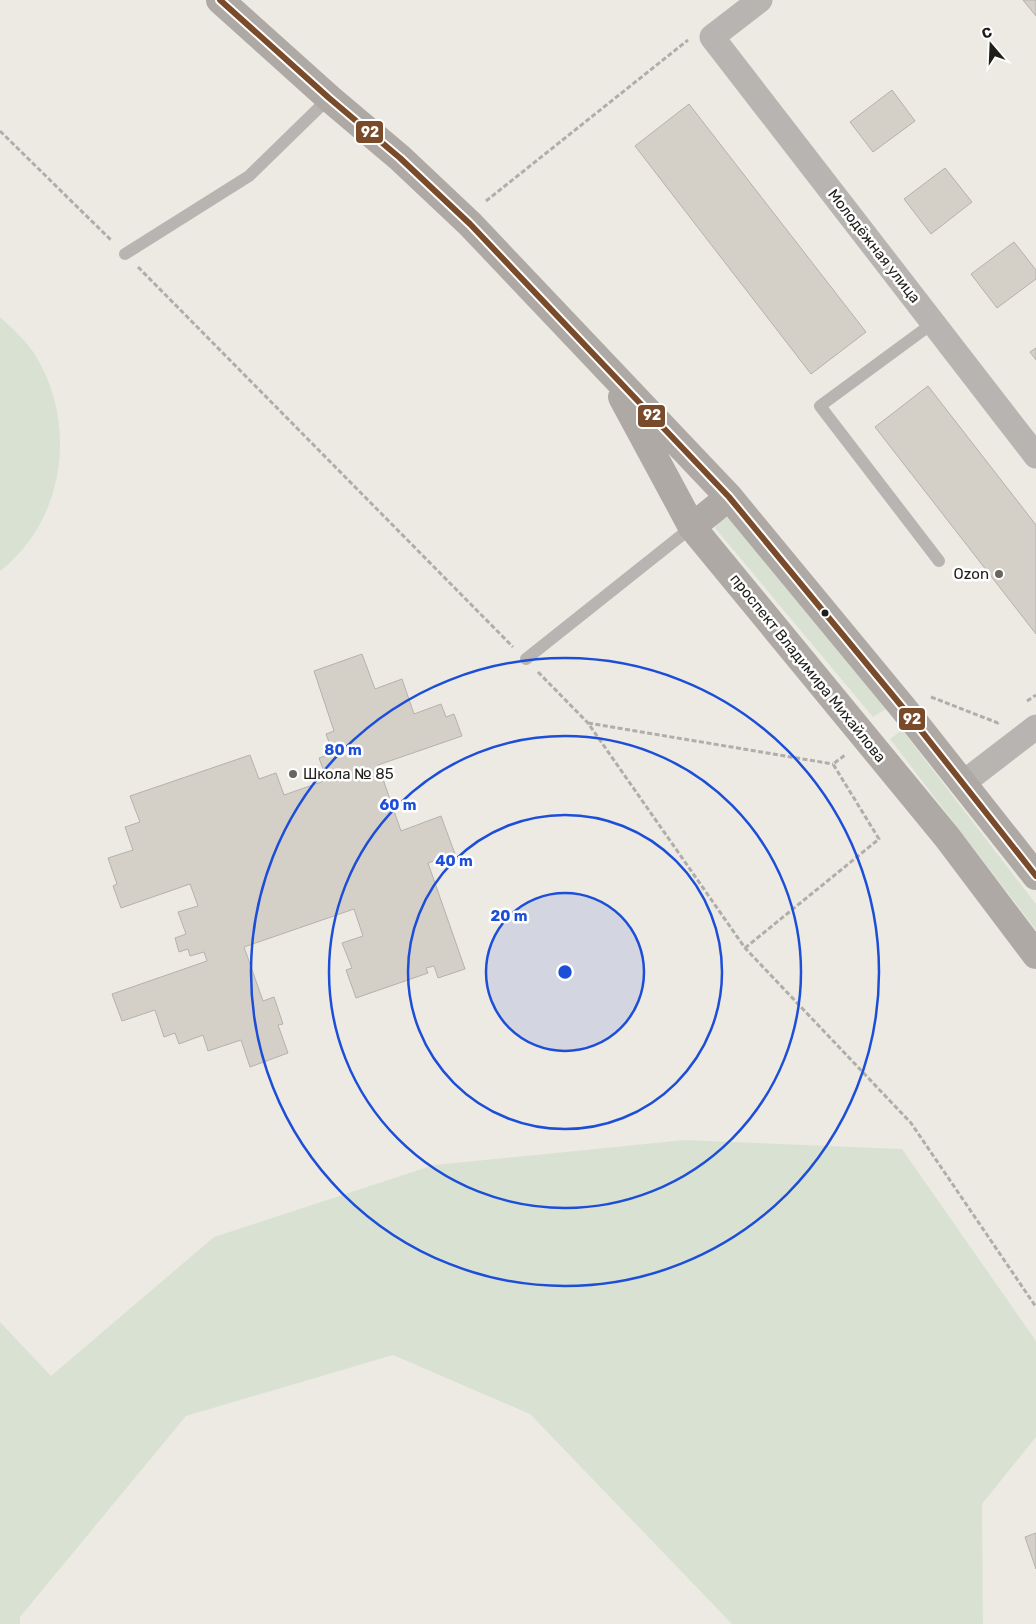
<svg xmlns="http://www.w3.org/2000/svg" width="1036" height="1624" font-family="Rubik,sans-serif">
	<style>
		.green { fill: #d9e2d2 }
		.building { fill: #d4cfc7; stroke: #b4b2ad }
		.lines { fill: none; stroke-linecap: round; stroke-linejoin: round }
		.path { stroke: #b0aeab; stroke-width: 3; stroke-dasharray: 5 2.5; stroke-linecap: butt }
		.lane { stroke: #b8b4b1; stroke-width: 12 }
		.street { stroke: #b8b4b1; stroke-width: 25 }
		.secondary { stroke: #afa9a6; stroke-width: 28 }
		.bus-1-casing { stroke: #fff; stroke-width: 10 }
		.bus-1 { stroke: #7a4b2a; stroke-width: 6 }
		.ring { fill: none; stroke: #1d4ed8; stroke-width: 2.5 }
		.poi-dot { fill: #676560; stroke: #fff; stroke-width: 2 }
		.bus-dot { fill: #1f1e1a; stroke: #fff; stroke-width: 2 }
		.labels { text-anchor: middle; stroke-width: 5; stroke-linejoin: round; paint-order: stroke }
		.street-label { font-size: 15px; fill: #1f1e1a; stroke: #fff }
		.poi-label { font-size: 15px; fill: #1f1e1a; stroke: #fff; text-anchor: end }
		.centre { fill: #1d4ed8; stroke: #fff; stroke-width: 2.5 }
		.ring-label { font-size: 15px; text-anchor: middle; font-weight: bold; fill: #1d4ed8; stroke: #fff; stroke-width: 5; stroke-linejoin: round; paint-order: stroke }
		.line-badge { stroke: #fff; stroke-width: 2 }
		.badge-label { font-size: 14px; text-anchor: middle; font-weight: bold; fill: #fff }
	</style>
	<rect width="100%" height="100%" fill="#eceae2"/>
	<path class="green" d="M0 317C12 328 24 339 34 353 78 422 66 520 0 571Z
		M729 517 886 709 873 717 715 528 719 520Z
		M902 730 1036 904V930L890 739Z
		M685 1140 902 1149 1036 1341V1437L982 1504 983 1624H732L530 1414 393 1355 186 1416 20 1617V1624H0V1322L51 1376 214 1237 434 1165Z"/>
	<path class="building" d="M1023 0H1036V16Z
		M892 90 915 121 873 152 850 122Z
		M689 104 866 332 811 374 635 146Z
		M945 168 972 202 931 234 904 199Z
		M1014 242 1036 270V279L997 308 971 274Z
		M1036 348V360L1030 352Z
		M928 386 1036 525V634L875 427Z
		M362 654 375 689 402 679 414 714 441 704 446 717 454 714 462 736 378 765 401 831 441 816 455 854 428 863 465 969 438 978 434 966 426 968 428 973 356 998 346 970 352 968 342 943 363 936 354 909 244 947 263 1001 274 997 283 1024 278 1025 288 1053 250 1067 241 1040 208 1051 203 1035 179 1044 175 1033 164 1037 155 1010 122 1021 112 994 207 961 204 952 190 956 188 949 179 952 175 938 186 934 178 912 198 906 190 884 121 908 113 886 117 884 108 858 133 850 125 827 140 822 130 796 250 755 259 779 276 773 284 795 327 780 319 758 333 753 326 734 334 731 314 671Z
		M1036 1533V1569L1025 1537Z"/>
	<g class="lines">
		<path class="path" d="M0 131 112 241
			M486 201 688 40
			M138 267 513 647
			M538 672 588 723 745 948 911 1123 1036 1307
			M931 697 998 723 1000 721
			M1027 701 1036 695
			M588 723 833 764
			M745 948 879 839 833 764 845 755"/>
		<path class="lane" d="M125 254 249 176 329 98
			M933 323 820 406 939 561
			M526 659 692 527"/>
		<path class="street" d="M760 0 712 37 1036 456
			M963 783 1036 727"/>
		<path class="secondary" d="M220 0 329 98 400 158 470 224 729 497 904 709 1036 876
			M622 397 692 527 947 837 1036 955
			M692 527 729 497"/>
		<g class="bus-1-casing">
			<path id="bus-1" d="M220 0 329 98 400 158 470 224 729 497 904 709 1036 876"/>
		</g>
		<use href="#bus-1" class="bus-1"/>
	</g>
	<circle cx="565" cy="972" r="79" fill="#1d4ed8" fill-opacity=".12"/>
	<g class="ring">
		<circle cx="565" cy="972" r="79"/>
		<circle cx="565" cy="972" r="157"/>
		<circle cx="565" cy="972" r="236"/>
		<circle cx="565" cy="972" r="314"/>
	</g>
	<g class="poi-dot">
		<circle cx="999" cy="574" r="5"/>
		<circle cx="293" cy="774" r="5"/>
	</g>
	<circle class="bus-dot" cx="825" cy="613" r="4.5"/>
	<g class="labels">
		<g class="street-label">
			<text transform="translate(874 246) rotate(52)" y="5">Молодёжная улица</text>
			<text transform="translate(808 668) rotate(51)" y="5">проспект Владимира Михайлова</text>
		</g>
		<g class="poi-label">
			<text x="989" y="579">Ozon</text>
			<text x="303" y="779" text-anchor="start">Школа № 85</text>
		</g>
	</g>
	<circle cx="565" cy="972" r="8" class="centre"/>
	<g class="ring-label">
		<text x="343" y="755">80 m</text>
		<text x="398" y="810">60 m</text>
		<text x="454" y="866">40 m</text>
		<text x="509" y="921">20 m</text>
	</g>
	<g class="line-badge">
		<rect x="355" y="120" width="29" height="24" rx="5" fill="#7a4b2a"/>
		<rect x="637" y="404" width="29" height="24" rx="5" fill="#7a4b2a"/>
		<rect x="898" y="707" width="28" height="24" rx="5" fill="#7a4b2a"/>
	</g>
	<g class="badge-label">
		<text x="370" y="137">92</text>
		<text x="652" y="420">92</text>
		<text x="912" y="724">92</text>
	</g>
	<g transform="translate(991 45) rotate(341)" stroke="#ffffff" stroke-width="4" paint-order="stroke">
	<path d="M0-4L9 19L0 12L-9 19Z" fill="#1f1e1a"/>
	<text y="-8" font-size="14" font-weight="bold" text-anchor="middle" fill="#1f1e1a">С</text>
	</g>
</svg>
